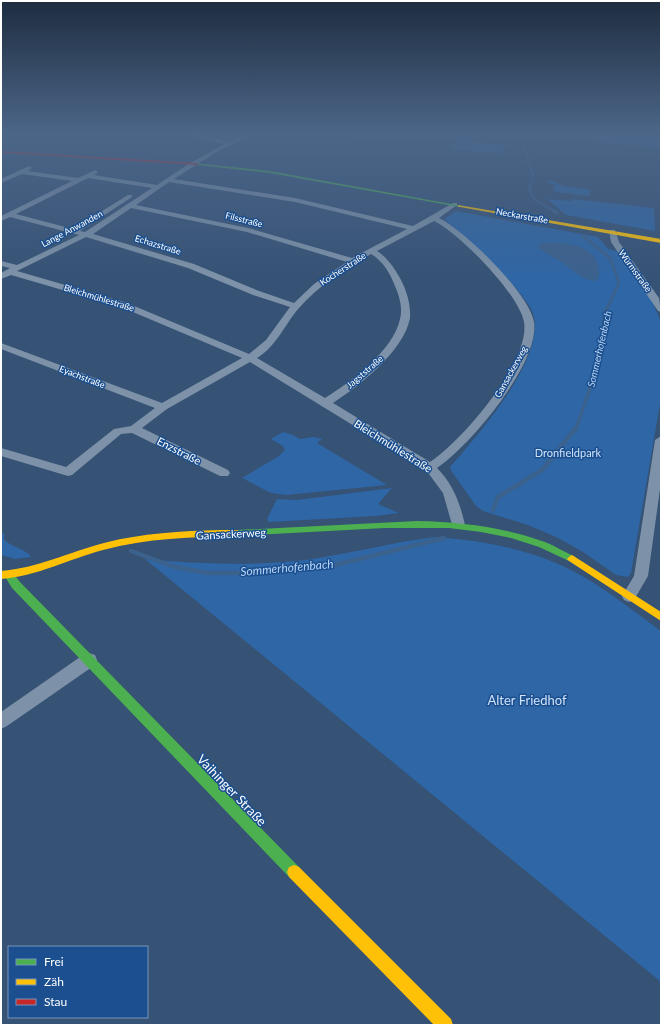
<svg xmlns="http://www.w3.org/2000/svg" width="662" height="1026" font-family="Lato,sans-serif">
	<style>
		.green { fill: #2f66a5 }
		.water { fill: #3b618d }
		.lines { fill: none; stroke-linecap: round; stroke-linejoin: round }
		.stream-far3 { stroke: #3b618d; stroke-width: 2 }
		.stream-far2 { stroke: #3b618d; stroke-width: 3 }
		.stream-far1 { stroke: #3b618d; stroke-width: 3.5 }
		.stream { stroke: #3b618d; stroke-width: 4.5 }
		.street { fill: #7d92a8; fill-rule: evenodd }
		.fast { fill: #4caf50; fill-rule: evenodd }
		.slow { fill: #ffc107; fill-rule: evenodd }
		.jam { fill: #c62828; fill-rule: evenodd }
		.labels { text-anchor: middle; stroke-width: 3; stroke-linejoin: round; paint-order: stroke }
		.far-street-label { font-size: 9px; fill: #fff; stroke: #1b4f8f }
		.far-water-label { font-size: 10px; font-style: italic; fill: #b5d3f5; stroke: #1b4f8f }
		.street-label { font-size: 11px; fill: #fff; stroke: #1b4f8f }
		.park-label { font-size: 11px; fill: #cfe3fa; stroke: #1b4f8f }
		.water-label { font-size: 12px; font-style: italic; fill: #b5d3f5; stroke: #1b4f8f }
		.near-park-label { font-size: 13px; fill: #cfe3fa; stroke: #1b4f8f }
		.near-street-label { font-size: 13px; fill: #fff; stroke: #1b4f8f }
	</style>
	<rect width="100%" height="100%" fill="#365274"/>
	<path class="green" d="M197 133H245L228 139Z
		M262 133H661V148L553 137 424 140Z
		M456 140 506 145 501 154 450 149Z
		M550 180 563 186 590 190 589 196 557 192 553 189 555 185 545 181Z
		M547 199 572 201V199L654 208 655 231 566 215Z
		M456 211 598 237 608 249 617 251 650 296 661 322V398L631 573 628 577 616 575 583 552 558 538 528 525 483 511 476 506 452 472 450 467C477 436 550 354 532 311 527 301 519 292 512 284 491 259 468 241 444 219Z
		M283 432 293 435 300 439 314 437 322 439 317 443 387 485 286 495 271 493 242 478 279 456 285 450 283 446 271 439Z
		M392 488 378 504 399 513 375 516 269 522 267 519 277 499 297 500Z
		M1 533H4V539C11 548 26 548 31 557L15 559 1 555Z
		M436 537C477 540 518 547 556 563 594 579 628 607 661 631V982L145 559C198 564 252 566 305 560 349 554 392 542 436 537Z"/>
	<path class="water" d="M540 243C565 242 602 243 599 278L596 281C584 281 577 274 568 267 560 260 548 255 539 248Z"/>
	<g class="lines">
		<path class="stream-far3" d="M363 133 448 137 489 133
			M517 133 524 145 533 176
			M532 179 529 190 534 199 552 210"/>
		<path class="stream-far2" d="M551 209 557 213
			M583 236 610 258 619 282 608 307"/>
		<path class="stream-far1" d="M576 429 595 374 605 313 608 306"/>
		<path class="stream" d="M493 510 498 497 542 470 576 428
			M131 551 175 567 208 573H252L335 565 444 538"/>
		<path class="street" d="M182 133H193L229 142 247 133H255L215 153 174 179 295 198 413 226 453 203H457V205L439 218C465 231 529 293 534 322 540 363 470 446 437 468 453 484 460 503 465 525L463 528H453L443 493 426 470 250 362 167 409 142 428 228 470 230 473 228 476H220L132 433 121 434 72 475 68 476 1 456V448L66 467 114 429 131 426 155 408 1 349V343L162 403 242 358 121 307 11 275 1 279V273L10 268 1 266V261L17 265 79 235 10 217 1 221V216L72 181 22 174 1 183V179L29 166 32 168 28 171 78 178 95 170 98 172 94 175 157 185 187 165 224 144ZM88 178 152 188 85 232 80 231 132 197V195H128L73 229 16 214ZM169 182 295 202 407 229 352 258 248 228 136 205ZM131 208 247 232 347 262 314 284 294 303 259 291 194 264 93 234ZM434 221C459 233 519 294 524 322 531 361 461 442 430 462L333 403C359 386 404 351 410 318 411 306 407 292 402 282 396 270 388 258 377 251ZM86 237 188 268 253 295 290 307 266 340 249 354 127 303 17 271ZM371 254C383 261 390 273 395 286 399 295 403 308 400 319 393 351 352 381 325 398L257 358C276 347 285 324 299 308 318 286 346 268 371 254Z
			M609 230H615L619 242 659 298 661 312 658 311 611 242Z
			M661 436V482L648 576 634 600 629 602 624 600 622 596 634 576 655 440Z
			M89 653 95 655 97 660 95 665 7 726 1 729V712L83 655Z"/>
		<path class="fast" d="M195 163 270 171 462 206 460 207 270 173 197 165Z
			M417 521C461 522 503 527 545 542 555 546 565 552 575 557L577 559 575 561H569L539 547 511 538 481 532 449 528H385L237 536 232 533 237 530Z
			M9 571 12 572 20 582 299 867 301 872 299 877 294 879 289 877 12 588 4 575 6 572Z"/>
		<path class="slow" d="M458 205 661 239V243L460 207H458Z
			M220 530H237L242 533 237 536C192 537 147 538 103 550 69 559 38 576 1 579V571C38 568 69 552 104 543 142 533 182 531 220 530Z
			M572 555 661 612V621L569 561 567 559 569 557Z
			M294 865 299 867 451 1019 453 1025H434L289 877 287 872 289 867Z"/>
		<path class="jam" d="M1 151 197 163 199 164 197 165 1 153Z"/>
	</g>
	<linearGradient id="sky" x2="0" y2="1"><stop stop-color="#1e2d40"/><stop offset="0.48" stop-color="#4c6688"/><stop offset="1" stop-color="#4c6688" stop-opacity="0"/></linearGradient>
	<rect width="662" height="277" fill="url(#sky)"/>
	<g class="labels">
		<g class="far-street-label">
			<text transform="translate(522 216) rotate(10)" y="3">Neckarstraße</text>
			<text transform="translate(244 220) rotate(14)" y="3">Filsstraße</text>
			<text transform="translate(72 229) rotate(-28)" y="3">Lange Anwanden</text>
			<text transform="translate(158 245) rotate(17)" y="3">Echazstraße</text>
			<text transform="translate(343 269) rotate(-33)" y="3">Kocherstraße</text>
			<text transform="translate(635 271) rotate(54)" y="3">Würmstraße</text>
			<text transform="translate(99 298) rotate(17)" y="3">Bleichmühlestraße</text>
			<text transform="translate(365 372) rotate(-41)" y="3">Jagststraße</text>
			<text transform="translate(511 372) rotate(-61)" y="3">Gansackerweg</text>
			<text transform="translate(82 377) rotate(21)" y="3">Eyachstraße</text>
		</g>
		<g class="far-water-label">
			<text transform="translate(599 349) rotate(-77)" y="4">Sommerhofenbach</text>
		</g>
		<g class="street-label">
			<text transform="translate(393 446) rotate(32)" y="4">Bleichmühlestraße</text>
			<text transform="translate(179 451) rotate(27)" y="4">Enzstraße</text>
			<text transform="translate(231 534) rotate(-3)" y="4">Gansackerweg</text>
		</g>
		<g class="park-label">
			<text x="568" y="457">Dronfieldpark</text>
		</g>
		<g class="water-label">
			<text transform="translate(287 568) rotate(-5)" y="4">Sommerhofenbach</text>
		</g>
		<g class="near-park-label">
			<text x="527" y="705">Alter Friedhof</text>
		</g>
		<g class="near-street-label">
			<text transform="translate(232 790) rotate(46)" y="5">Vaihinger Straße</text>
		</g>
	</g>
	<rect width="662" height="1026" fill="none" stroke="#ffffff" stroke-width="4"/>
	<rect x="8" y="946" width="140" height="72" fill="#1b4f8f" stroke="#7695bc"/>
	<rect x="16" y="959" width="20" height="6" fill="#4caf50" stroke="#7695bc"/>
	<text x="44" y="966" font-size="12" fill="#ffffff">Frei</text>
	<rect x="16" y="979" width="20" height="6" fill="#ffc107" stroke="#7695bc"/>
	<text x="44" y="986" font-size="12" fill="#ffffff">Zäh</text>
	<rect x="16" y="999" width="20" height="6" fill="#c62828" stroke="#7695bc"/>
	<text x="44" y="1006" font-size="12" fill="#ffffff">Stau</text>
</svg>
